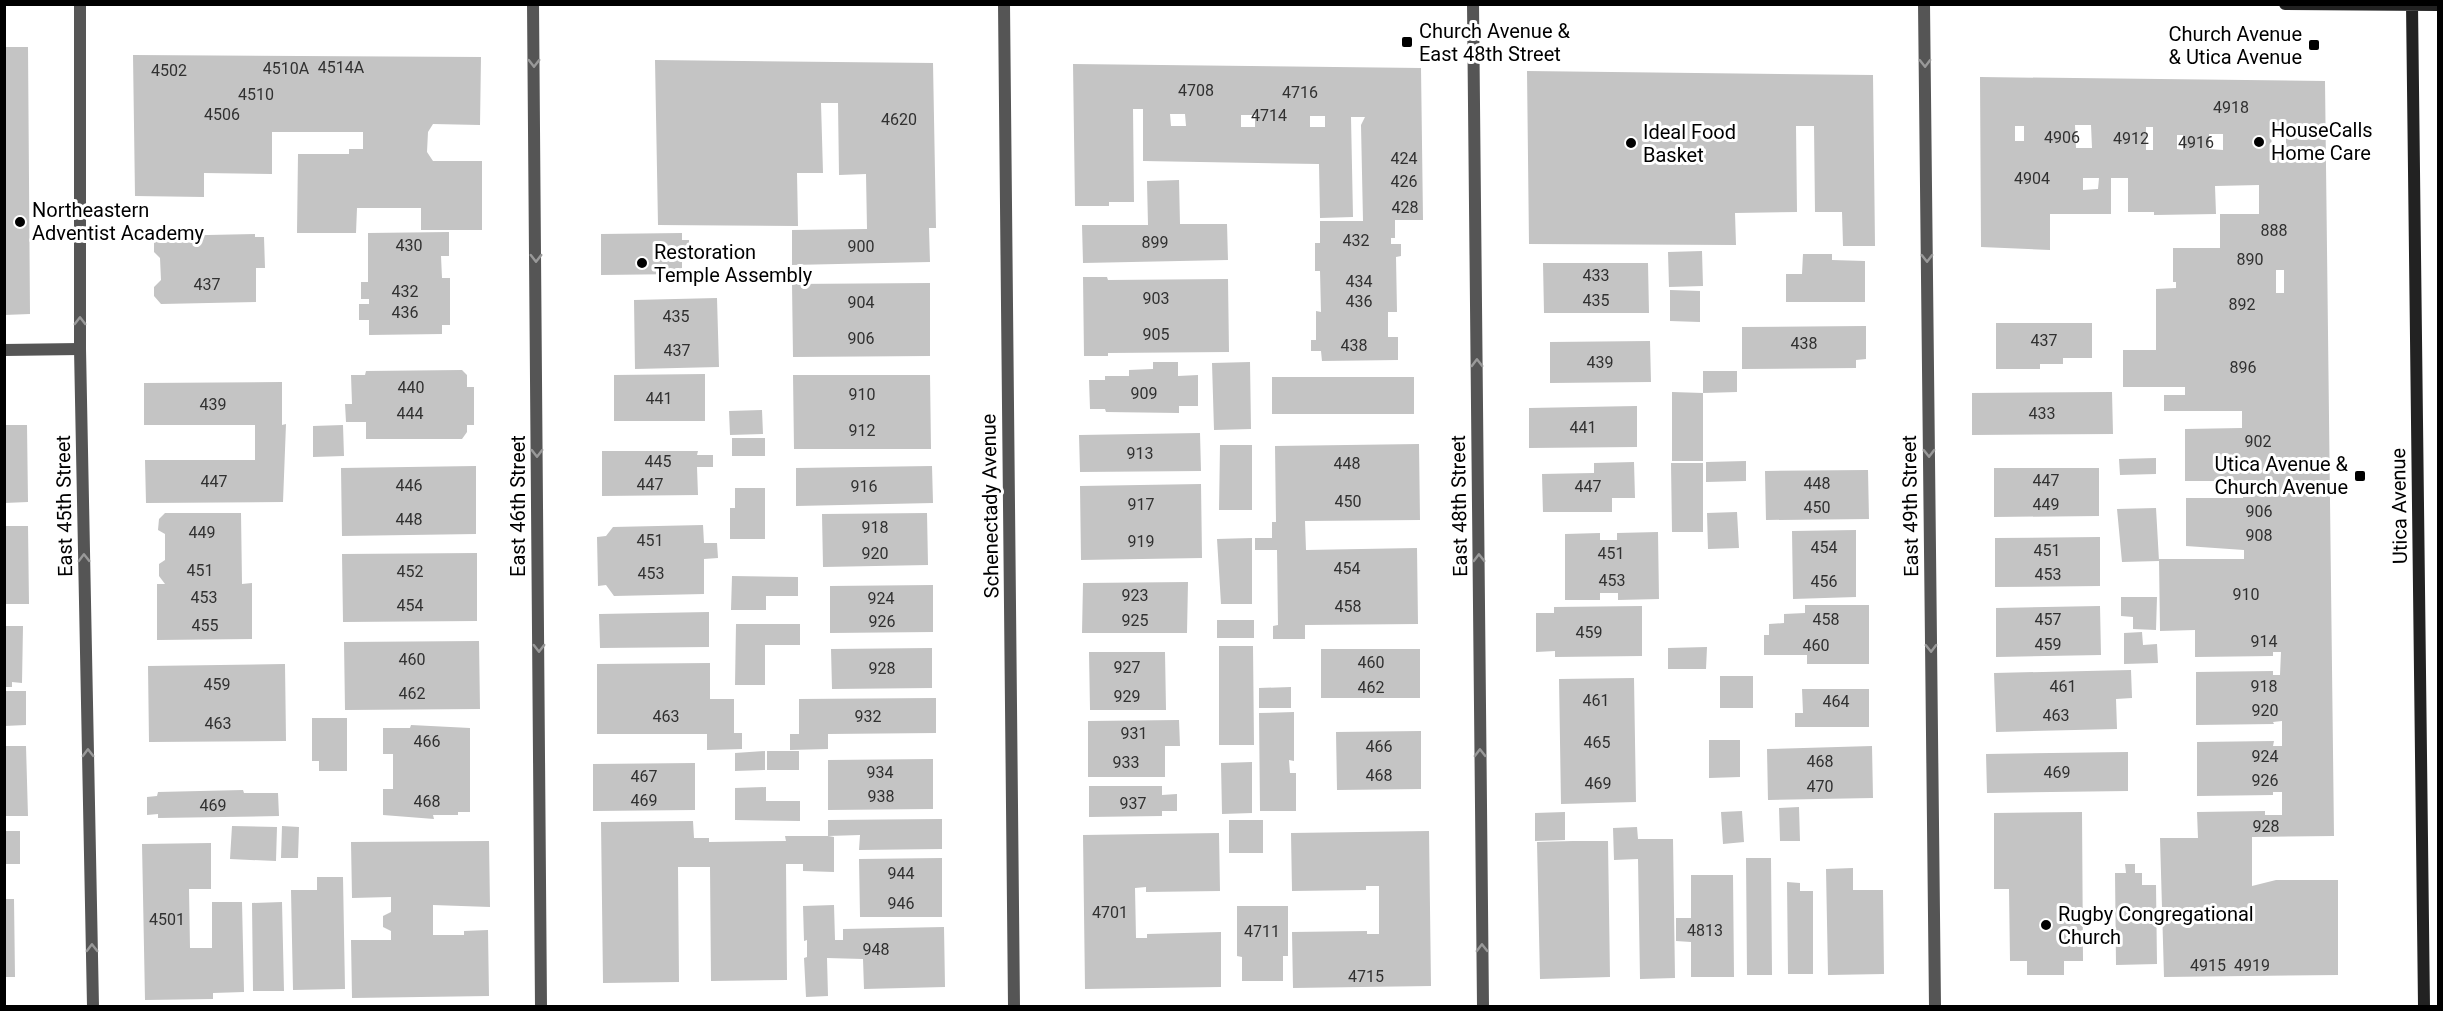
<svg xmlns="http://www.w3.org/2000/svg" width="2443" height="1011" font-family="Roboto,sans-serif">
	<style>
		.building { fill: #c4c4c4; fill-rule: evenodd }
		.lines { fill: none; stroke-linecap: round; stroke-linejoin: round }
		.service { stroke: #555; stroke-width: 12 }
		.minor { stroke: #555; stroke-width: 12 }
		.secondary { stroke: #222; stroke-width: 12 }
		.oneway { stroke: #999 }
		.poi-dot { fill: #000; stroke: #fff; stroke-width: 2 }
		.labels { text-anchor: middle; stroke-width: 6; stroke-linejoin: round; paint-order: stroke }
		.number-label { font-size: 16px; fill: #313131 }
		.poi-label { font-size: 20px; fill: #000; stroke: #fff; text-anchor: start }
		.street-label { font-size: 20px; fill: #000; stroke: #fff }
	</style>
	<rect width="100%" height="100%" fill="#fff"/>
	<path class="building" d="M4 47H28L30 314 4 315Z
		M133 55 481 57 480 125 433 124 428 132 427 152 433 161H482V230H421V208H357L356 233H297L298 154H349V149H363V132H272V174L204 173V197L135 196Z
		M655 60 933 63 936 228H929L930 262 792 265V230L867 229 866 174 839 175 838 103H821L823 173H797L798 226 658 225Z
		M1073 64 1421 68 1423 220H1395V238H1391V244H1401V256L1396 257 1397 312H1388V337H1398V360L1322 361 1321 351H1311V340H1316V311L1321 312 1320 271H1315V243H1320V221H1363L1361 125 1365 117H1351L1353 217 1320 218 1319 164 1143 161V109H1133L1134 202H1109V206H1075ZM1170 114H1185L1186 126H1171ZM1241 115H1255V127H1241ZM1310 116H1325V127H1310Z
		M1527 71 1873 75 1875 246H1843L1842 212H1815L1814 126H1796L1797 212 1735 213 1736 245 1529 244Z
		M1980 77 2325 81 2334 836 2252 837V886L2276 880H2338V975L2164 977 2160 838H2198L2197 812 2265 811V815H2282V792H2273V795L2197 796V742L2274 741 2273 746H2282V721L2273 722 2274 724 2196 725V672L2273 671V675H2280L2281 652H2273V656L2195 657V630L2160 631 2159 559H2244V550L2186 546V498H2243V481H2185V429L2242 428V411H2164V395H2185V387H2123V350H2156V289L2176 288V282H2173V248H2220V214H2259V185L2215 186 2216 214 2154 215V212H2128V178H2111V214H2050V250L1981 247ZM2075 125H2091L2092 148H2076ZM2015 126H2024V141H2015ZM2146 127H2153V150H2146ZM2209 134H2223V150L2209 149ZM2271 134 2286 135V149H2272ZM2177 135H2183V150L2177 149ZM2083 178H2099L2098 189 2083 190ZM2276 270H2284V293H2276Z
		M1179 180 1180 224H1227L1228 260 1083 263 1082 225H1148L1147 181Z
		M449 232V256H441L442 278H450V325H442V334L369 335V320H359V304H369V299H361V282H368V233Z
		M682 233V240H689V252H682V274L601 275V234Z
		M255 234V237H264L265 268H256V302L161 304 154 296V287L161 280 160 258 154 252V243L160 236Z
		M1702 251 1703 286 1669 287 1668 252Z
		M1803 254H1832V260L1865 261V302H1786V274H1802Z
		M1543 263H1648L1649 313H1544Z
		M1083 277H1107L1108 280 1228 279 1229 352 1108 353V356H1084Z
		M930 283V356L793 357 792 284Z
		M1670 290 1700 291V322L1670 321Z
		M717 298 719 367 635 369 634 300Z
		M1996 323H2092V358H2063V364H2040V369H1996Z
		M1866 326V359L1856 360V368L1742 369V327Z
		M1650 341 1651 382 1550 383V342Z
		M1153 362H1178V376L1198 375V406H1179V413L1106 412 1105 409H1090L1089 380H1105V376H1129V370L1153 369Z
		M1250 362 1251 429 1214 430 1212 363Z
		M462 370 467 375V387H474V425H467V432L462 439H366V422H346L345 404H352L351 375H365L366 371Z
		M1703 371H1737V392L1703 393V461H1672V392L1703 393Z
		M705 374V421H614V375Z
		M793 375H930L931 449H794Z
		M1272 377H1414V414H1272Z
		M282 382V425L286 424 283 502 146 503 145 460H255V425H144V383Z
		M2112 392 2113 434 1972 435V393Z
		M1637 406V447L1529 448V408Z
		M762 410 763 434 730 435 729 411Z
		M4 425H27L28 502 4 503Z
		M343 425 344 456 313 457V426Z
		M1200 433 1201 471 1080 472 1079 435Z
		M732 438H765V456H732Z
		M1419 444 1420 520 1305 521 1306 550 1417 548 1418 624 1305 625V639H1273V626L1278 625 1277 550H1255V538H1272V522H1276L1275 446Z
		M1220 445H1252V510H1219Z
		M602 451H698L697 455H713V467H697L698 495 602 496Z
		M2156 458V474L2120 475 2119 459Z
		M1746 461V481L1706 482V462Z
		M1634 462 1635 498H1612V512H1543L1542 474 1594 473V463Z
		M1671 463H1703V532H1672Z
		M476 466V534L342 536 341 468Z
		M932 466 933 503 796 506V468Z
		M1994 468H2099V516L1994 517Z
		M1868 470 1869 519 1766 520 1765 471Z
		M1201 484 1202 558 1081 560 1080 486Z
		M735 488H765V539H730V508H735Z
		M2156 508 2159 561 2122 562 2117 509Z
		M1737 512 1739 548 1708 549 1707 513Z
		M165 513H241L242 584 252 583V639L157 640V584H165L159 576V564L165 560V534L158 530 159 519Z
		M927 513 928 565 823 567 822 514Z
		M703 525 704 543H717L718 558 704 559V594L614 596 606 585 598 586 597 537 606 536 613 527Z
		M4 526H28L29 604H4Z
		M1856 530V597L1793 599 1792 531Z
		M1658 532 1659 599 1618 600V593H1600V600H1565V534L1600 533V540H1617V533Z
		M2100 537V586L1995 587V538Z
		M1252 538V604H1221L1217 539Z
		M477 553V621L343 622 342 554Z
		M732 576 798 577V596H766V610H731Z
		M1188 582 1187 633H1082L1083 583Z
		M933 585V632L830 633V586Z
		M2121 597H2157L2156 630 2133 629V617L2121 616Z
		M1805 605H1869V664H1807V655H1764V635H1769V624L1784 623V614L1805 613Z
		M1642 606V656L1555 657V651L1536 652V613H1554V607Z
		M2100 606 2101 655 1996 657V608Z
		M709 612V647L600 648 599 614Z
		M1217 620H1254V638H1217Z
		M736 624H800V645H765V685H735Z
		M4 626H23L22 683 12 682V687H4Z
		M2142 632 2143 645 2157 644 2158 663 2124 664V633Z
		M479 641 480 709 345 710 344 642Z
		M1219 646H1253L1254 745H1219Z
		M1707 647 1706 669H1668V648Z
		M932 648V688L832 689 831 649Z
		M1321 649H1420V698H1321Z
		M1089 652H1165L1166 710H1090Z
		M710 663V699H734V733H742V749L707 750V734H597V664Z
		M285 664 286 741 149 742 148 666Z
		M2131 670 2132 698 2116 699 2117 729 1996 732 1994 673Z
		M1720 676H1753V708H1720Z
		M1634 678 1636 802 1561 804 1559 679Z
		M1291 687V708H1259V688Z
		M1802 689H1869V727H1795V713H1803Z
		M4 691H26V725L4 726Z
		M936 698V733L828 734V749L790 750V734H799V699Z
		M1294 712V761L1289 760 1290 773H1296V811H1260L1259 713Z
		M312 718H347V771H319V761H312Z
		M1179 720 1180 746H1165V777H1088V721Z
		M411 725 470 728V812H458V815H433L434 819 383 815V789H393V754H383V728H410Z
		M1421 731V789L1337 790 1336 732Z
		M1709 740H1740V777L1709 778Z
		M4 746H26L28 816H4Z
		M1872 746 1873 798 1768 800 1767 749Z
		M765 751V770L735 771V753Z
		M767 751H799V770H767Z
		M2128 752V791L1987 793 1986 754Z
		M933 759V809L828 810V760Z
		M1252 762V813L1222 814 1221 763Z
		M695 763V810L593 811V764Z
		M1089 786H1162V795L1177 794V811H1162V816L1089 817Z
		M766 787V801H800V821L735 820V788Z
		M243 790 244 793H278L279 816 158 818V814L147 815V797L157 796 158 792Z
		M1799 807 1800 841H1780L1779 808Z
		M1742 811 1744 842 1723 844 1721 812Z
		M1565 812V840L1535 841V813Z
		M2082 812 2083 961H2064V975H2027V961H2010L2009 889H1994V813Z
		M942 819V849L859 850 860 835 828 836 834 837V872L803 871V864H786L787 980 711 981 710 867H678L679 982 603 983 601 822 693 821 694 838H709V842L786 841 785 836H828V820Z
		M1229 820H1263V853H1229Z
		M232 826 277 827 276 861 230 859Z
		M282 826 299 827 298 858H281Z
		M1637 827 1638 839H1673L1675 978 1640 979 1638 859 1614 860 1613 828Z
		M4 831H20V864H4Z
		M1429 831 1431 986 1293 988 1292 932 1367 931V934H1379V886H1366V890L1292 891 1291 833Z
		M1219 833 1220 891 1146 892V887L1135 888 1136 938H1147V934L1221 932V987L1085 989 1083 835Z
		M489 841 490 907 433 905V935H464V931L488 930 489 996 352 998 351 940H391V931L383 927V916L391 912V897L352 898 351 842Z
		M1573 841H1608L1610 977 1540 979 1537 842Z
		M211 843V889H189L190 948H212V902H242L244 992 213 993V999L145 1000 142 844Z
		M942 858V917H860L859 859Z
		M1746 858H1771L1772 975H1747Z
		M2125 864H2135V873H2142V885H2156L2157 964 2116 965 2115 873H2126Z
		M1853 868V890H1883L1884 974 1828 975 1826 869Z
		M1691 875H1733L1734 977H1691V942L1676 941V918H1691Z
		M317 877H343L345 989 293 990 291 890H317Z
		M1787 882 1800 883V891H1813V974H1788Z
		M5 899H14L15 977H5Z
		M282 902 284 991H253L252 903Z
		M834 905 835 940H843V929L944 927 945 987 864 989 863 959 827 958 828 996 806 997 804 958 807 957V940L804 941 803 906Z
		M1237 906H1288V956H1283V981H1242V957L1237 956Z"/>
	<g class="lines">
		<path class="service" d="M4 350 80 349"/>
		<path class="minor" d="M80 4V349L93 1006
			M533 4 541 1006
			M1004 4 1014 1006
			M1473 4 1483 1006
			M1924 4 1935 1006"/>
		<path class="secondary" d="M2285 4 2438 5
			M2412 4 2424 1006"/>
	</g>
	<defs><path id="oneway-chevron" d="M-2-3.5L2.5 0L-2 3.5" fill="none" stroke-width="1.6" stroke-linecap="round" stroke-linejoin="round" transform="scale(1.5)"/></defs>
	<g class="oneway">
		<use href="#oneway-chevron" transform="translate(534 63) rotate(90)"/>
		<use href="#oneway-chevron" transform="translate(1925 63) rotate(89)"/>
		<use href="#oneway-chevron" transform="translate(536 258) rotate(90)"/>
		<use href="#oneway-chevron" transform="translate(1927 258) rotate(89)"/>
		<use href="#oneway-chevron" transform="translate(80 321) rotate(-90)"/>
		<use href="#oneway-chevron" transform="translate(1477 363) rotate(-91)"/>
		<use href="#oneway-chevron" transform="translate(537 453) rotate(90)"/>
		<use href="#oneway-chevron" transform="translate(1929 453) rotate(89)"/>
		<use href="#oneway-chevron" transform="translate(84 558) rotate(-91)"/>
		<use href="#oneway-chevron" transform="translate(1479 558) rotate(-91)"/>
		<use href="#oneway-chevron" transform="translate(539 648) rotate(90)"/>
		<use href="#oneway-chevron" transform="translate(1931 648) rotate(89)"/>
		<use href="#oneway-chevron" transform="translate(88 753) rotate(-91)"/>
		<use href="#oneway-chevron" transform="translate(1480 753) rotate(-91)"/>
		<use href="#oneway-chevron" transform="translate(92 948) rotate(-91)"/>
		<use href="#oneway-chevron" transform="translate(1482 948) rotate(-91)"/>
	</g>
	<g class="poi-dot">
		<rect x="1401" y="36" width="12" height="12" rx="3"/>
		<rect x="2308" y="39" width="12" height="12" rx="3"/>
		<circle cx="2259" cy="142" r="6"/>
		<circle cx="1631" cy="143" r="6"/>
		<circle cx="20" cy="222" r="6"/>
		<circle cx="642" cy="263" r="6"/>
		<rect x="2354" y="470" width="12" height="12" rx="3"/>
		<circle cx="2046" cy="925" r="6"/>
	</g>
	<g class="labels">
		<g class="number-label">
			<text x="341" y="73">4514A</text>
			<text x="286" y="74">4510A</text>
			<text x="169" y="76">4502</text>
			<text x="1196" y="96">4708</text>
			<text x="1300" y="98">4716</text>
			<text x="256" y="100">4510</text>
			<text x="2231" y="113">4918</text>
			<text x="222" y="120">4506</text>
			<text x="1269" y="121">4714</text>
			<text x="899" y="125">4620</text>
			<text x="2062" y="143">4906</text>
			<text x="2131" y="144">4912</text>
			<text x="2196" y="148">4916</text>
			<text x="1404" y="164">424</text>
			<text x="2032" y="184">4904</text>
			<text x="1404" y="187">426</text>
			<text x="1405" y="213">428</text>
			<text x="2274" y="236">888</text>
			<text x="1356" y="246">432</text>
			<text x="1155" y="248">899</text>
			<text x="409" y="251">430</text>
			<text x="861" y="252">900</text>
			<text x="2250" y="265">890</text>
			<text x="1596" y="281">433</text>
			<text x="1359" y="287">434</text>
			<text x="207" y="290">437</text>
			<text x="405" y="297">432</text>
			<text x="1156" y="304">903</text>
			<text x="1596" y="306">435</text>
			<text x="1359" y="307">436</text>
			<text x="861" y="308">904</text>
			<text x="2242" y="310">892</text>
			<text x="405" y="318">436</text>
			<text x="676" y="322">435</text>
			<text x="1156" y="340">905</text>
			<text x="861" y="344">906</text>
			<text x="2044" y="346">437</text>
			<text x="1804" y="349">438</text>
			<text x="1354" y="351">438</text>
			<text x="677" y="356">437</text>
			<text x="1600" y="368">439</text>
			<text x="2243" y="373">896</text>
			<text x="411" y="393">440</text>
			<text x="1144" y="399">909</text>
			<text x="862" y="400">910</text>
			<text x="659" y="404">441</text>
			<text x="213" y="410">439</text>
			<text x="410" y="419">444</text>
			<text x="2042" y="419">433</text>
			<text x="1583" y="433">441</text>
			<text x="862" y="436">912</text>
			<text x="2258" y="447">902</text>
			<text x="1140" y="459">913</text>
			<text x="658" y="467">445</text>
			<text x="1347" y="469">448</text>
			<text x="2046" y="486">447</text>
			<text x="214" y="487">447</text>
			<text x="1817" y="489">448</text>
			<text x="650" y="490">447</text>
			<text x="409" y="491">446</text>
			<text x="864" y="492">916</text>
			<text x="1588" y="492">447</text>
			<text x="1348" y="507">450</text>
			<text x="1141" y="510">917</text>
			<text x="2046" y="510">449</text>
			<text x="1817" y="513">450</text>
			<text x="2259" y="517">906</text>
			<text x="409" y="525">448</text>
			<text x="875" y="533">918</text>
			<text x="202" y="538">449</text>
			<text x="2259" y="541">908</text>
			<text x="650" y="546">451</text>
			<text x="1141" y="547">919</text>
			<text x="1824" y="553">454</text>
			<text x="2047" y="556">451</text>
			<text x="875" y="559">920</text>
			<text x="1611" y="559">451</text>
			<text x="1347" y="574">454</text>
			<text x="200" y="576">451</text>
			<text x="410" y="577">452</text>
			<text x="651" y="579">453</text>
			<text x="2048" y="580">453</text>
			<text x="1612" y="586">453</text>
			<text x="1824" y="587">456</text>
			<text x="2246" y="600">910</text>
			<text x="1135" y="601">923</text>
			<text x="204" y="603">453</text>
			<text x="881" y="604">924</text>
			<text x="410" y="611">454</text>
			<text x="1348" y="612">458</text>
			<text x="1826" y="625">458</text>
			<text x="2048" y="625">457</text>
			<text x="1135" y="626">925</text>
			<text x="882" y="627">926</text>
			<text x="205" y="631">455</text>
			<text x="1589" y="638">459</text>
			<text x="2264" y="647">914</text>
			<text x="2048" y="650">459</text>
			<text x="1816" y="651">460</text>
			<text x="412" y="665">460</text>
			<text x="1371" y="668">460</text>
			<text x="1127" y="673">927</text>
			<text x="882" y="674">928</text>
			<text x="217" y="690">459</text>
			<text x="2063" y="692">461</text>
			<text x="2264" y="692">918</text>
			<text x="1371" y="693">462</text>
			<text x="412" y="699">462</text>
			<text x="1127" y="702">929</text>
			<text x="1596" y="706">461</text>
			<text x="1836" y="707">464</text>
			<text x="2265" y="716">920</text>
			<text x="2056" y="721">463</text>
			<text x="666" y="722">463</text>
			<text x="868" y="722">932</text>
			<text x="218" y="729">463</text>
			<text x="1134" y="739">931</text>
			<text x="427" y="747">466</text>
			<text x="1597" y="748">465</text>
			<text x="1379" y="752">466</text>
			<text x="2265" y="762">924</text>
			<text x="1820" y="767">468</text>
			<text x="1126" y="768">933</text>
			<text x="880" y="778">934</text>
			<text x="2057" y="778">469</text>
			<text x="1379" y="781">468</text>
			<text x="644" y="782">467</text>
			<text x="2265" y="786">926</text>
			<text x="1598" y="789">469</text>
			<text x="1820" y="792">470</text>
			<text x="881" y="802">938</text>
			<text x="644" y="806">469</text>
			<text x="427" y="807">468</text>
			<text x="1133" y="809">937</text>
			<text x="213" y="811">469</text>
			<text x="2266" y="832">928</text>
			<text x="901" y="879">944</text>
			<text x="901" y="909">946</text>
			<text x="1110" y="918">4701</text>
			<text x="167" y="925">4501</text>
			<text x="1705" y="936">4813</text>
			<text x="1262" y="937">4711</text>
			<text x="876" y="955">948</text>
			<text x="2208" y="971">4915</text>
			<text x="2252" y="971">4919</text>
			<text x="1366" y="982">4715</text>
		</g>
		<g class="poi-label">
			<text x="1419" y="38">Church Avenue &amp;<tspan x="1419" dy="23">East 48th Street</tspan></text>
			<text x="2302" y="41" text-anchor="end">Church Avenue<tspan x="2302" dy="23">&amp; Utica Avenue</tspan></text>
			<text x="2271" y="137">HouseCalls<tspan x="2271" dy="23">Home Care</tspan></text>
			<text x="1643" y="139">Ideal Food<tspan x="1643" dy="23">Basket</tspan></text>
			<text x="32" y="217">Northeastern<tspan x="32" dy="23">Adventist Academy</tspan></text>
			<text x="654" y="259">Restoration<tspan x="654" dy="23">Temple Assembly</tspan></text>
			<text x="2348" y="471" text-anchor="end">Utica Avenue &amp;<tspan x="2348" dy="23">Church Avenue</tspan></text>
			<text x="2058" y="921">Rugby Congregational<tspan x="2058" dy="23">Church</tspan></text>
		</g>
		<g class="street-label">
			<text transform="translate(64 506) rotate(-91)" y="7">East 45th Street</text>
			<text transform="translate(518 506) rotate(-90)" y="7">East 46th Street</text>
			<text transform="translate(990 506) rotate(-91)" y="7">Schenectady Avenue</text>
			<text transform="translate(1459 506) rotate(-91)" y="7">East 48th Street</text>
			<text transform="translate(1910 506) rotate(-91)" y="7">East 49th Street</text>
			<text transform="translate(2399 506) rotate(-91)" y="7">Utica Avenue</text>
		</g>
	</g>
	<rect width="2443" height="1011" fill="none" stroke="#000000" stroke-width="12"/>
</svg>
